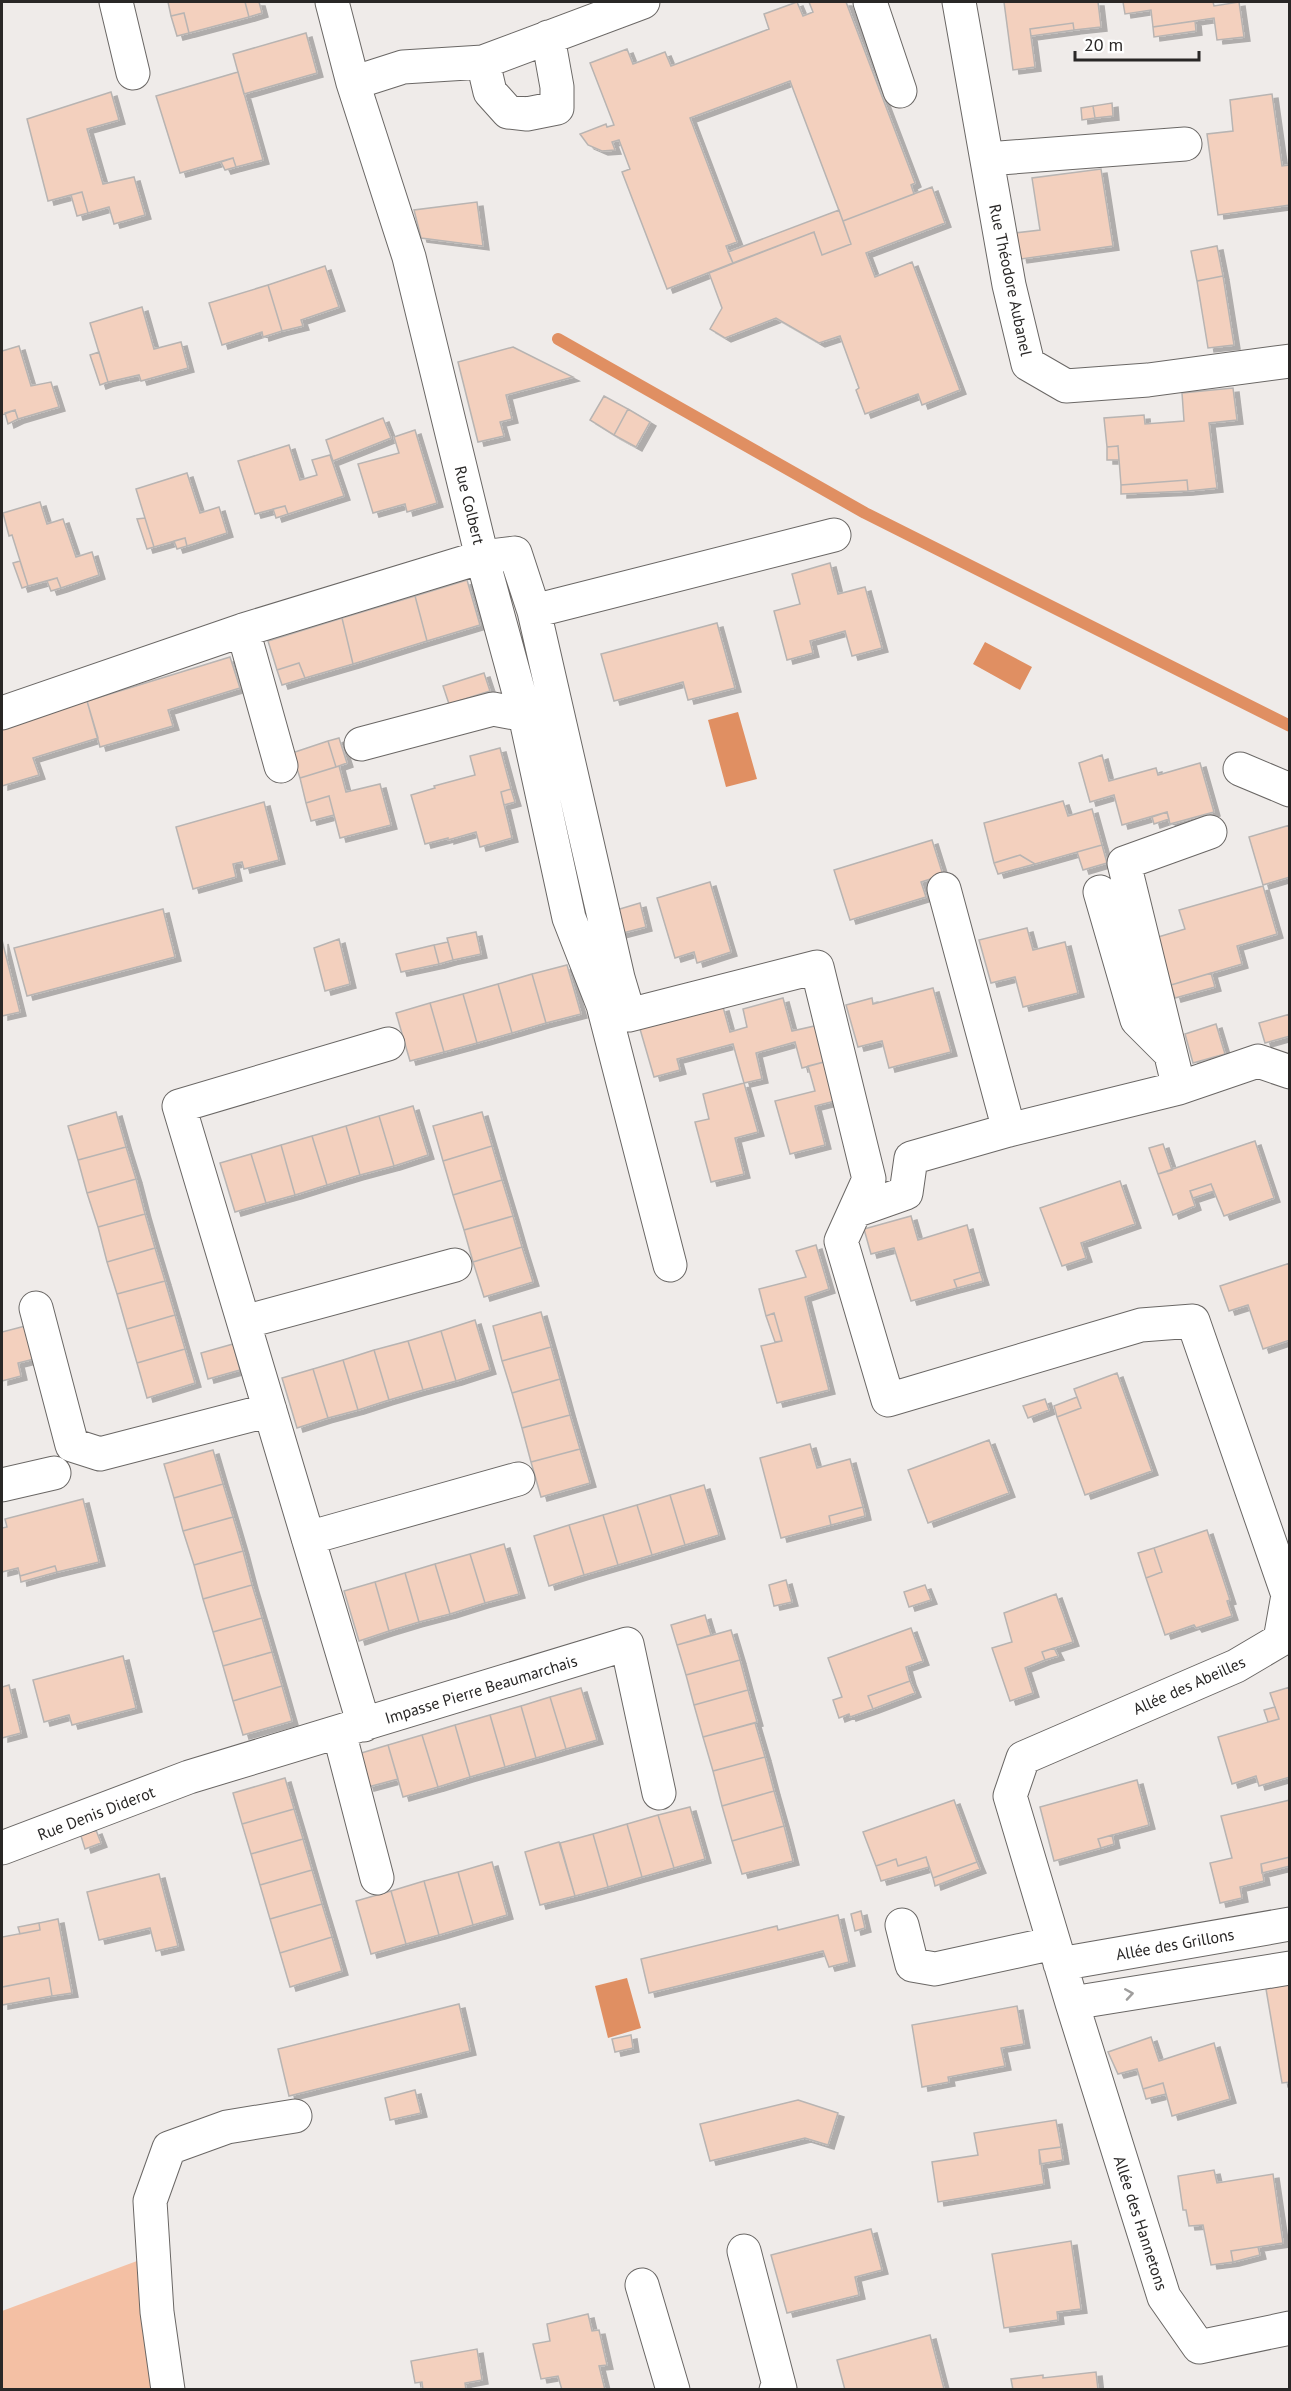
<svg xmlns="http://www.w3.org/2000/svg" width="1291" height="2391" font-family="'PT Sans',sans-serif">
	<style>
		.green { fill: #f4c0a4 }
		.water { fill: #e08f62 }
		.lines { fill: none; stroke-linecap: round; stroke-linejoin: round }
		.stream { stroke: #e08f62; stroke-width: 12 }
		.building { fill: #f3d0be; stroke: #b8b4b2; stroke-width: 1.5; filter: url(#shadow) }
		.minor-casing { stroke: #6a6765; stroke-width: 35 }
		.minor { stroke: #fff; stroke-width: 33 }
		.oneway { stroke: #9f9e9d }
		.labels { text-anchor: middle; stroke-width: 6; stroke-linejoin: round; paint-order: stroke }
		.street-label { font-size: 16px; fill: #292726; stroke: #fff }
	</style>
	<defs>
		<filter id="shadow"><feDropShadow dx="6" dy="4" stdDeviation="0" flood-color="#0004"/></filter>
	</defs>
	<rect width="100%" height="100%" fill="#efebe9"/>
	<path class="green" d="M137 2261 159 2389 2 2390V2311Z"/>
	<path class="water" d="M985 642 1032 667 1020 690 973 664Z
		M738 712 757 779 726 787 708 720Z
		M627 1978 641 2028 608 2038 595 1986Z"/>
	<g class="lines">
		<path class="stream" d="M558 339 865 513 1290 726"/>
	</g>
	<path class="building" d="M168 2H245L249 17 189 33 184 13 171 16Z
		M245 2H259L262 13 249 17Z
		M797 2 803 16 813 12 809 2H846L915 183 911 185 914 194 843 221 790 81 690 118 737 242 726 246 733 263 667 289 622 172 630 169 619 140 612 142 615 150 602 151 588 145 580 134 606 124 607 127 614 125 590 63 627 49 633 64 665 52 671 66 769 29 764 14Z
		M1004 2H1098L1101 27 1074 30 1073 23 1030 29 1035 67 1013 70Z
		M1123 2H1213L1214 6 1239 2 1244 37 1217 40 1214 18 1153 27 1151 10 1125 14Z
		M184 13 189 33 177 36 171 16Z
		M1195 21 1196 31 1154 37 1153 27Z
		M1073 23 1074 30 1031 36 1030 29Z
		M306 33 317 73 244 94 233 54Z
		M238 72 263 160 236 167 233 158 180 173 156 96Z
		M111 92 119 120 87 129 103 184 134 177 145 215 114 224 109 207 88 213 82 192 48 201 27 119Z
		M1272 94 1282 166 1290 165V205L1218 215 1207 134 1233 131 1230 100Z
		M1112 103 1113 116 1095 118 1093 106Z
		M1093 106 1095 118 1082 120 1081 108Z
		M233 158 236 167 225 170 221 162Z
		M1101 169 1113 246 1021 259 1015 233 1040 230 1032 178Z
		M932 187 945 223 866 253 875 277 912 262 960 390 922 405 918 394 865 414 856 390 859 388 840 336 819 343 776 318 725 338 710 329 722 308 709 273 814 232 822 255 851 244 843 221Z
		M82 192 88 213 77 216 71 195Z
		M477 202 483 246 421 238 414 210Z
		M839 210 851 244 822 255 814 232 733 263 728 252Z
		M1217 246 1223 276 1197 281 1191 251Z
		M325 266 339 307 301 320 303 326 282 331 268 285Z
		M1223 276 1234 345 1208 348 1197 281Z
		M268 285 282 331 263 337 262 332 222 345 209 303Z
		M142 307 154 349 181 342 188 368 141 381 139 375 108 382 90 323Z
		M19 346 31 386 51 382 59 407 18 419 15 410 2 415V351Z
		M513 347 573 377 506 395 512 419 500 422 504 436 478 442 458 362Z
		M99 352 108 382 100 385 90 355Z
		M1233 388 1237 420 1209 423 1217 488 1188 491 1187 480 1121 485 1118 446 1107 447 1104 418 1144 415 1145 424 1184 421 1182 393Z
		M604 396 628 409 614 435 590 420Z
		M628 409 650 422 636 447 614 435Z
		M15 410 18 419 8 424 5 413Z
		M383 418 391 438 333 461 326 440Z
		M415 430 437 503 407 512 405 504 373 513 358 464 399 453 394 437Z
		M289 445 300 480 317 475 312 460 330 455 344 496 288 514 285 506 255 514 238 461Z
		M1118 446 1119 460H1107V447Z
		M187 473 200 513 219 507 227 533 187 546 185 538 154 547 136 489Z
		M1187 480 1188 491 1121 494V485Z
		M40 502 47 524 63 519 76 557 92 552 99 575 61 588 57 578 28 586 12 535 9 536 3 513Z
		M285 506 288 514 276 518 273 509Z
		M145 518 154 547 147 549 137 519Z
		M185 538 187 546 177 549 174 541Z
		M20 561 28 586 22 588 13 563Z
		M830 563 838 594 865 587 882 648 852 656 845 631 810 641 813 653 787 660 774 611 800 604 792 574Z
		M57 578 61 588 51 591 47 581Z
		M467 580 480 625 427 641 415 596Z
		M415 596 427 641 353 664 342 618Z
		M342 618 353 664 305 678 299 663 277 670 268 641Z
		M717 623 735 688 688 700 683 682 614 701 601 654Z
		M230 657 240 688 168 710 173 726 100 747 87 701Z
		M299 663 305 678 282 685 277 670Z
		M484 673 490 691 449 704 443 686Z
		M87 701 98 738 33 758 39 775 2 786V726Z
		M339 738 347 763 336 767 328 741Z
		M328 741 336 767 300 778 292 753Z
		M500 748 511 789 501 792 512 838 480 847 476 832 448 840V838L425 844 411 795 435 788 434 786 475 775 470 756Z
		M1102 755 1109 781 1156 768 1158 775 1200 763 1214 812 1170 824 1167 812 1122 825 1114 795 1090 802 1079 763Z
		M339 766 346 792 380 784 391 825 340 838 329 796 306 803 300 778Z
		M511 789 515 802 504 805 501 792Z
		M329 796 334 815 311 821 306 803Z
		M1063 801 1068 816 1092 809 1102 845 1035 864 1020 855 994 863 984 823Z
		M264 802 279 860 244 869 242 862 233 864 236 877 193 889 176 827Z
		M1167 812 1169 819 1154 824 1152 817Z
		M1290 825V877L1263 885 1249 837Z
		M932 840 943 875 921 882 926 897 850 920 834 870Z
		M1102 845 1107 863 1083 870 1077 852Z
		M1020 855 1035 864 998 874 994 863Z
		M710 882 731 952 697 963 694 952 675 958 657 898Z
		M1263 886 1277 934 1237 946 1242 964 1171 985 1158 937 1185 929 1179 910Z
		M640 903 646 927 619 934 613 911Z
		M163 909 175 957 27 996 14 948Z
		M1027 928 1033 950 1065 942 1078 993 1023 1007 1015 977 991 983 979 940Z
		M476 932 481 954 453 960 447 938Z
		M339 939 350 984 325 991 314 948Z
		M2 940 20 1012 2 1016Z
		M448 942 453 960 439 964 434 945Z
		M434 945 439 964 401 972 396 954Z
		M567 965 581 1014 546 1023 532 974Z
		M1211 973 1215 987 1175 998 1171 985Z
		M532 974 546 1023 512 1033 498 984Z
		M498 984 512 1033 477 1043 463 994Z
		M933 988 951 1052 889 1068 882 1041 858 1047 846 1005 872 998 873 1004Z
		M463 994 477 1043 444 1052 430 1003Z
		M783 998 792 1031 819 1025 828 1061 802 1068 795 1042 756 1053 762 1079 744 1083 733 1044 677 1059 680 1070 654 1077 640 1029 723 1007 730 1032 747 1027 743 1009Z
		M430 1003 444 1052 410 1061 396 1013Z
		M1290 1014V1036L1265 1043 1259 1023Z
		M1216 1024 1225 1054 1193 1063 1185 1034Z
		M828 1061 839 1100 815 1106 825 1145 790 1154 775 1101 815 1091 808 1066Z
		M744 1083 758 1132 735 1138 744 1174 711 1182 695 1122 709 1119 703 1094Z
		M413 1106 428 1155 394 1166 379 1116Z
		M116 1112 126 1147 78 1160 68 1126Z
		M482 1112 492 1146 443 1161 433 1126Z
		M379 1116 394 1166 360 1175 346 1126Z
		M346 1126 360 1175 327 1185 312 1136Z
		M312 1136 327 1185 295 1195 281 1145Z
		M1255 1141 1274 1198 1224 1216 1211 1184 1190 1191 1195 1206 1173 1215 1158 1174Z
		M1163 1144 1172 1170 1158 1174 1149 1148Z
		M281 1145 295 1195 266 1203 251 1154Z
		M492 1146 502 1180 453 1195 443 1161Z
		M126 1147 136 1179 87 1193 78 1160Z
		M251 1154 266 1203 235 1212 220 1163Z
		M136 1179 145 1214 98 1227 87 1193Z
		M502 1180 513 1216 464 1230 453 1195Z
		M1120 1181 1135 1224 1081 1243 1086 1258 1062 1266 1040 1208Z
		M1211 1184 1214 1191 1193 1198 1190 1191Z
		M145 1214 155 1248 107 1262 98 1227Z
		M513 1216 522 1247 473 1262 464 1230Z
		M911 1216 918 1240 967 1225 980 1272 954 1280 957 1288 911 1301 894 1248 871 1254 864 1229Z
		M816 1245 829 1289 805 1297 829 1390 777 1403 761 1346 782 1341 774 1313 766 1316 759 1289 806 1277 796 1251Z
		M522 1247 533 1282 484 1297 473 1262Z
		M155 1248 165 1281 117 1294 107 1262Z
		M1290 1263V1340L1263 1349 1248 1305 1229 1311 1220 1286Z
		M980 1272 983 1281 957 1288 954 1280Z
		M165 1281 175 1315 127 1329 117 1294Z
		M541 1312 551 1347 502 1361 493 1326Z
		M774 1313 782 1341 775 1342 766 1316Z
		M175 1315 185 1349 137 1363 127 1329Z
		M475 1320 490 1370 456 1381 441 1331Z
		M33 1324 42 1357 18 1363 21 1376 2 1381V1332Z
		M441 1331 456 1381 423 1390 408 1341Z
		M408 1341 423 1390 389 1400 374 1350Z
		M233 1344 240 1370 208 1379 201 1353Z
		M551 1347 560 1379 512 1393 502 1361Z
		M185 1349 195 1383 147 1398 137 1363Z
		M374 1350 389 1400 358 1410 343 1360Z
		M343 1360 358 1410 328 1418 313 1369Z
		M313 1369 328 1418 297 1428 282 1378Z
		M1117 1373 1152 1471 1085 1495 1057 1417 1081 1408 1074 1389Z
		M560 1379 570 1415 522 1428 512 1393Z
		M1077 1397 1081 1408 1057 1417 1054 1406Z
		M1045 1399 1049 1410 1028 1418 1023 1406Z
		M570 1415 580 1449 531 1462 522 1428Z
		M989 1440 1009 1493 928 1523 908 1470Z
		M810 1444 817 1468 850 1459 863 1507 829 1516 831 1525 781 1538 760 1458Z
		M580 1449 590 1483 541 1497 531 1462Z
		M213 1450 223 1484 174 1498 164 1464Z
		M223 1484 233 1517 183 1531 174 1498Z
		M704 1485 719 1535 685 1545 670 1495Z
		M670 1495 685 1545 652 1555 637 1505Z
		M83 1499 99 1562 57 1572 55 1566 20 1576 18 1568 2 1572V1528L7 1527 5 1519Z
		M637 1505 652 1555 618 1565 603 1515Z
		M863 1507 865 1516 831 1525 829 1516Z
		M603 1515 618 1565 584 1575 569 1525Z
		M233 1517 243 1551 194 1565 183 1531Z
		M569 1525 584 1575 549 1586 534 1536Z
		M1207 1530 1230 1600 1227 1601 1232 1616 1196 1628 1194 1625 1165 1635 1146 1578 1162 1572 1154 1548Z
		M504 1544 519 1594 485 1603 470 1554Z
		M1154 1548 1162 1572 1146 1578 1138 1553Z
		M243 1551 252 1585 203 1599 194 1565Z
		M470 1554 485 1603 450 1614 435 1564Z
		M435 1564 450 1614 419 1622 405 1573Z
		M55 1566 57 1572 21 1582 20 1576Z
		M405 1573 419 1622 389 1631 375 1582Z
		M786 1580 792 1602 774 1606 769 1585Z
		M375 1582 389 1631 359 1641 344 1591Z
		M252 1585 262 1618 213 1632 203 1599Z
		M925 1585 931 1600 909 1607 904 1592Z
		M1056 1594 1073 1642 1042 1652 1045 1660 1025 1668 1033 1693 1010 1701 992 1648 1012 1642 1004 1613Z
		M705 1615 711 1635 677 1645 671 1625Z
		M262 1618 272 1652 223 1666 213 1632Z
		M911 1628 923 1661 906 1667 910 1681 868 1696 873 1709 850 1717 849 1714 839 1718 833 1700 842 1697 828 1658Z
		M731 1630 740 1660 686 1675 677 1645Z
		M1054 1648 1058 1656 1045 1660 1042 1652Z
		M272 1652 282 1686 233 1701 223 1666Z
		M123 1656 136 1708 72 1725 69 1715 44 1722 33 1680Z
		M740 1660 748 1690 694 1705 686 1675Z
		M910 1681 915 1693 873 1709 868 1696Z
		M9 1685 21 1733 2 1738V1687Z
		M282 1686 292 1721 243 1735 233 1701Z
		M1290 1687V1777L1259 1786 1256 1776 1232 1784 1218 1737 1279 1719 1270 1693Z
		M581 1688 597 1740 566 1749 550 1697Z
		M748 1690 757 1722 703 1737 694 1705Z
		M550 1697 566 1749 536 1758 521 1706Z
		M521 1706 536 1758 505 1767 490 1715Z
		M1275 1707 1279 1719 1268 1722 1264 1710Z
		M490 1715 505 1767 470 1777 455 1725Z
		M755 1723 765 1757 713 1771 703 1737Z
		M455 1725 470 1777 438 1787 422 1735Z
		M422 1735 438 1787 403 1797 388 1745Z
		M388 1745 398 1779 368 1787 358 1754Z
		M765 1757 774 1791 722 1806 713 1771Z
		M285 1778 294 1809 242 1824 233 1793Z
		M1137 1780 1149 1825 1098 1839 1101 1848 1054 1861 1040 1807Z
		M774 1791 784 1826 732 1841 722 1806Z
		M954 1800 977 1862 933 1878 926 1857 898 1866 896 1859 876 1866 863 1832Z
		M1290 1800V1857L1261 1864 1264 1881 1240 1887 1242 1898 1220 1903 1210 1863 1232 1858 1221 1816Z
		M690 1807 705 1859 674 1868 658 1815Z
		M294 1809 303 1839 251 1854 242 1824Z
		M658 1815 674 1868 642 1877 627 1824Z
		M627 1824 642 1877 608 1887 593 1834Z
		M784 1826 793 1861 742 1874 732 1841Z
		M96 1830 101 1843 85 1849 81 1836Z
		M593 1834 608 1887 575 1896 560 1843Z
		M1112 1835 1114 1844 1101 1848 1098 1839Z
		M303 1839 312 1870 260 1885 251 1854Z
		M559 1842 575 1896 540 1905 525 1852Z
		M926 1857 929 1867 881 1881 876 1866 896 1859 898 1866Z
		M1290 1857V1866L1262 1873 1261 1864Z
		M492 1862 507 1915 473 1925 458 1872Z
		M977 1862 980 1869 935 1886 933 1878Z
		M312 1870 322 1904 270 1919 260 1885Z
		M458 1872 473 1925 439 1935 424 1881Z
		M159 1874 178 1946 156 1951 150 1928 99 1940 87 1892Z
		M424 1881 439 1935 406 1944 391 1891Z
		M391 1891 406 1944 371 1954 356 1901Z
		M322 1904 332 1937 280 1953 270 1919Z
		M861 1911 865 1928 855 1931 851 1914Z
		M838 1915 849 1962 829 1967 823 1951 649 1993 641 1959 777 1926 778 1930Z
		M58 1919 72 1993 52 1996 49 1978 2 1987V1937L40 1930 39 1923Z
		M39 1923 40 1930 20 1934 18 1927Z
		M332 1937 342 1971 290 1987 280 1953Z
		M49 1978 52 1996 2 2005V1987Z
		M1290 1984V2082L1282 2083 1266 1989Z
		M459 2004 470 2051 289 2096 278 2049Z
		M1017 2006 1024 2044 1001 2048 1005 2066 948 2077 949 2082 922 2087 912 2025Z
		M631 2035 633 2048 615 2052 612 2039Z
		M1151 2037 1159 2061 1214 2043 1230 2099 1172 2116 1163 2083 1143 2089 1137 2069 1118 2074 1108 2052Z
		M1163 2083 1166 2094 1146 2099 1143 2089Z
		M415 2090 421 2113 390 2120 385 2098Z
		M798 2100 838 2113 828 2145 805 2138 710 2161 700 2124Z
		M1056 2120 1061 2147 1039 2150 1044 2184 938 2202 932 2162 978 2155 974 2133Z
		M1061 2147 1063 2160 1040 2164 1039 2150Z
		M1214 2170 1217 2183 1273 2174 1283 2243 1231 2251 1233 2262 1211 2265 1203 2225 1189 2226 1186 2210H1183L1178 2176Z
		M871 2229 882 2270 855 2277 859 2295 787 2313 771 2255Z
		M1071 2241 1081 2309 1057 2312 1058 2320 1004 2328 992 2254Z
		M1258 2247 1260 2255 1233 2262 1231 2251Z
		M588 2314 592 2331 599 2330 607 2365 599 2366 605 2390H562L558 2376 541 2379 533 2344 550 2341 547 2324Z
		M930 2335 944 2389 845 2390 837 2360Z
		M477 2349 482 2380 465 2383 466 2390H423L422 2382 415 2383 411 2361Z
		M1096 2372 1098 2390H1013L1011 2379 1043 2375V2378Z"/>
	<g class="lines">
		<g class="minor-casing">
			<path id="minor" d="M116 2 133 73
				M870 2 900 91
				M959 2 1009 285 1028 364 1066 386 1148 380 1290 361
				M483 62 490 92 508 112 527 114 557 108V87L548 37
				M353 83 403 67 483 62 643 2
				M987 159 1185 144
				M534 611 618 978 629 1015 817 967 869 1179 841 1241 888 1400 1141 1325 1193 1321 1288 1595 1280 1640 1236 1666 1023 1758 1010 1796 1072 2003 1164 2297 1199 2347 1290 2328
				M243 630 281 766
				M2 713 243 630 482 557 409 257 353 83 332 2
				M525 715 482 557 515 553 534 611 834 535
				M361 744 493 709 525 715 569 918 603 1005
				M1240 769 1290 790
				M944 889 1009 1130
				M1100 892 1137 1020 1170 1053
				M617 989 603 1005 670 1265
				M1179 1088 1124 863 1210 832
				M855 1211 906 1193 911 1158 1009 1130 1179 1088 1258 1061 1290 1072
				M36 1308 72 1445 100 1454 270 1410
				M244 1322 455 1265
				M2 1485 54 1473
				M308 1538 518 1479
				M364 1725 179 1106 388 1044
				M339 1732 377 1878
				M2 1848 189 1777 627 1644 659 1793
				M902 1925 912 1965 935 1969 1054 1943
				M1060 1964 1290 1924
				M1072 2003 1290 1968
				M744 2251 780 2389 776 2390
				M642 2285 673 2390
				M168 2390 157 2312 150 2201 169 2148 227 2127 295 2116"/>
		</g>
		<use href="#minor" class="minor"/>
	</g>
	<defs><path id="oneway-chevron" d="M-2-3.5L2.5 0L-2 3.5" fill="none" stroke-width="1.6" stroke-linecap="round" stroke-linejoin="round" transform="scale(1.5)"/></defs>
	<use class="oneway" href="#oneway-chevron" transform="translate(1129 1994) rotate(-9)"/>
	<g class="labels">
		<g class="street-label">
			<text transform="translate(1011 280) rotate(78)" y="6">Rue Théodore Aubanel</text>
			<text transform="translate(470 505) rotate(76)" y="6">Rue Colbert</text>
			<text transform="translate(1189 1685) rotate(-24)" y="6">Allée des Abeilles</text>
			<text transform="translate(481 1689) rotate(-17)" y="6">Impasse Pierre Beaumarchais</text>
			<text transform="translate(96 1813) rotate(-21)" y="6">Rue Denis Diderot</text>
			<text transform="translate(1175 1944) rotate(-10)" y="6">Allée des Grillons</text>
			<text transform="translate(1141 2223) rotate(72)" y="6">Allée des Hannetons</text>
		</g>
	</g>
	<rect width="1291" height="2391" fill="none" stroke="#292726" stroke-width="6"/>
	<path d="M1075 51v9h124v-9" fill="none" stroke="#292726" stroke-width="3"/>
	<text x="1084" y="51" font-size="18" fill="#292726" stroke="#ffffff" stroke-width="4.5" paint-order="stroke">20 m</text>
</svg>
